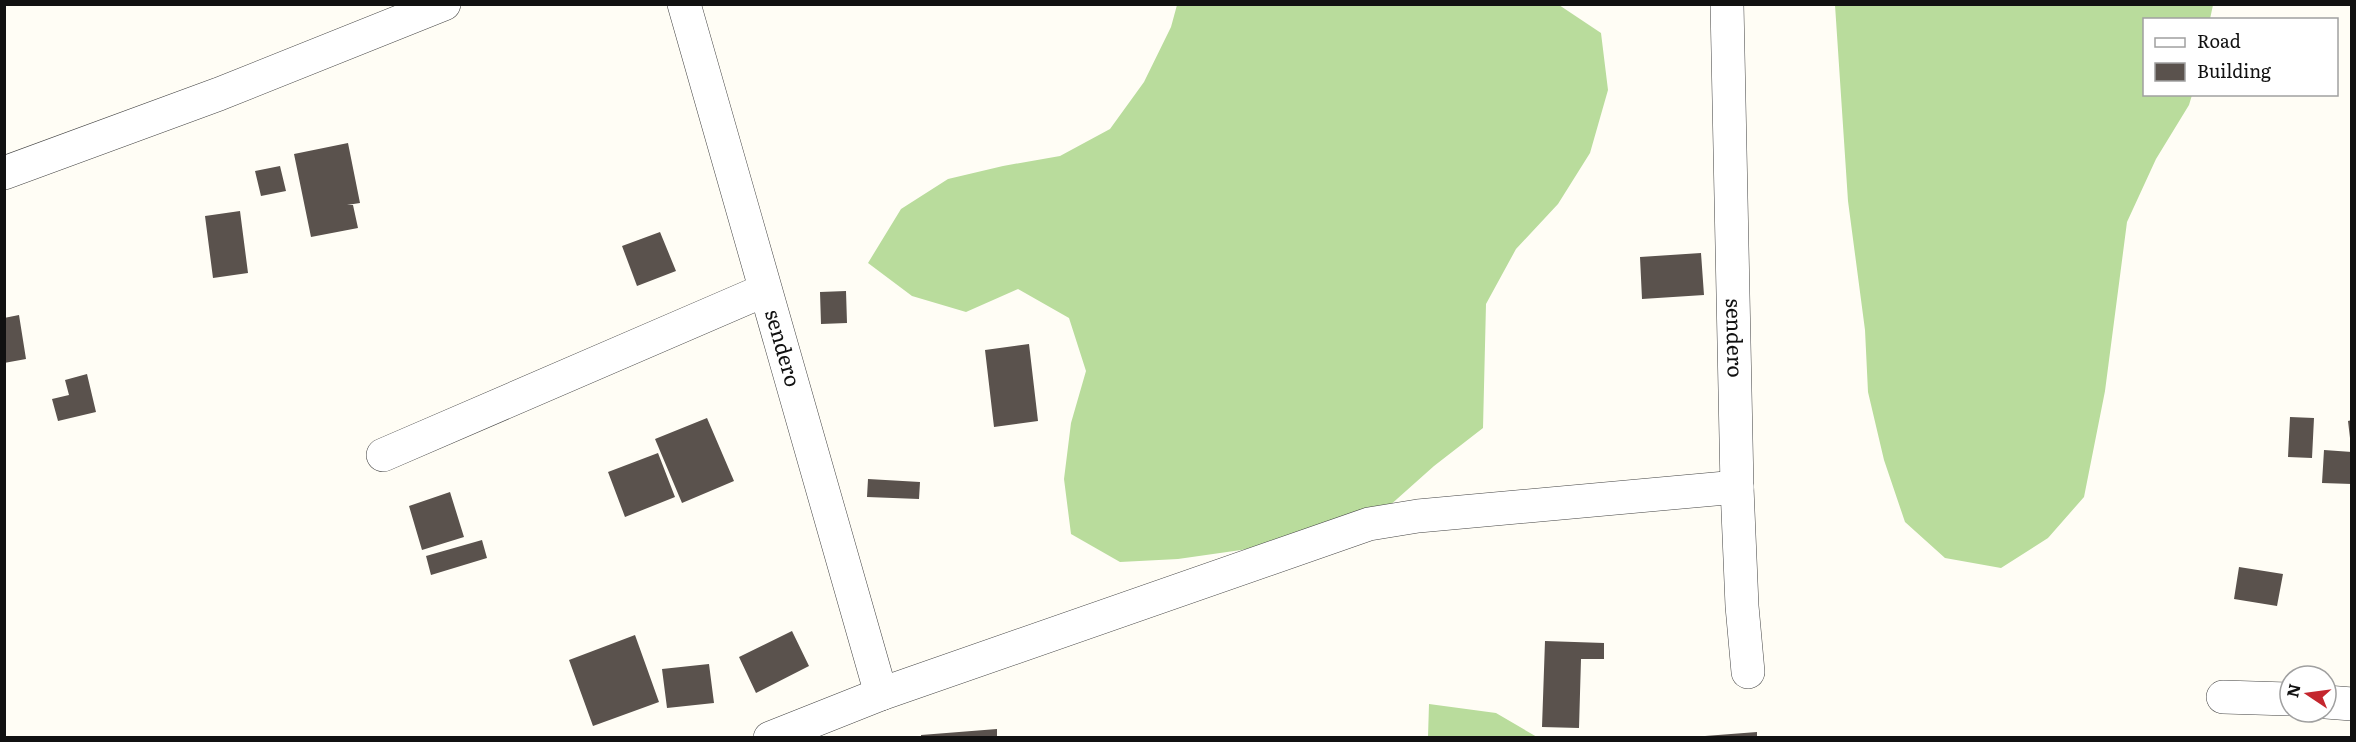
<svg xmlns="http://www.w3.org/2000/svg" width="2356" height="742" font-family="Literata,serif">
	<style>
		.forest { fill: #b9dc9c }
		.building { fill: #5a524d }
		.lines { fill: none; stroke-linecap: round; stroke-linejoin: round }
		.minor-casing { stroke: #444; stroke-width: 34 }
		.minor { stroke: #fff; stroke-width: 33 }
		.labels { text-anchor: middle; stroke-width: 6; stroke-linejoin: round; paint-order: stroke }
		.street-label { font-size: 21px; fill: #111; stroke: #fff }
	</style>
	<rect width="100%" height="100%" fill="#fffdf5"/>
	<path class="forest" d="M1177 5H1559L1601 33 1608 90 1590 153 1558 204 1516 249 1486 304 1483 428 1434 466 1388 507 1302 538 1241 550 1178 559 1120 562 1071 534 1064 479 1071 423 1086 371 1069 318 1018 289 966 312 912 296 868 263 901 209 948 179 1003 166 1060 156 1110 129 1144 82 1171 27Z
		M1835 5H2213L2210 19 2144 20V94L2192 95 2189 105 2156 159 2127 222 2105 391 2084 497 2048 538 2001 568 1945 558 1905 522 1884 460 1868 392 1865 330 1848 201Z
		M1429 704 1496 713 1537 737H1428Z"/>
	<path class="building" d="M348 143 360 203 347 205H353L358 228 311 237 294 154Z
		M280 166 286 191 261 196 255 171Z
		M240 211 248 273 213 278 205 216Z
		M660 232 676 271 637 286 622 246Z
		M1701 253 1704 295 1642 299 1640 257Z
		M846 291 847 323 821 324 820 292Z
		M19 315 26 359 4 363V318Z
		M1029 344 1038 421 994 427 985 350Z
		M87 374 96 412 58 421 52 399 69 395 65 380Z
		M2290 417 2314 418 2312 458 2288 457Z
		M707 418 734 481 682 503 655 439Z
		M2352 420V438H2350L2348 421Z
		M2324 450 2352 452V484L2322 483Z
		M658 453 675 497 625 517 608 472Z
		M868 479 920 482 919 499 867 497Z
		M450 492 464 537 422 550 409 506Z
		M482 540 487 558 431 575 426 556Z
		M2239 567 2283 574 2277 606 2234 599Z
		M792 631 809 666 756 693 739 657Z
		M635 635 659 702 593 726 569 660Z
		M1545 641 1604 643V659H1581L1579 728 1542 727Z
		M709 664 714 703 667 708 662 669Z
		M997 729V738H921V735Z
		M1757 732V738H1705V736Z"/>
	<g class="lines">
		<g class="minor-casing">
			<g id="minor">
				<path id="s1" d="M684 4 881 694"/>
				<path id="s2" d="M1727 4 1737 487 1742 606 1748 672"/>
				<path d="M4 173 219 94 444 4"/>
				<path d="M383 455 765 290"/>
				<path d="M2223 697 2290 699"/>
				<path d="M2326 702 2352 704"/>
				<path d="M770 738 881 694 1369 524 1418 516 1737 487"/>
			</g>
		</g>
		<use href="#minor" class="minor"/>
	</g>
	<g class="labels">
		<g class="street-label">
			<text dy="7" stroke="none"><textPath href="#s2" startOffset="334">sendero</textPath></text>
			<text dy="7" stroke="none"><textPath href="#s1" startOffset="358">sendero</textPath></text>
		</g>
	</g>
	<rect width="2356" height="742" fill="none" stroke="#111111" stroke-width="12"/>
	<rect x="2143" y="18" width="195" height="78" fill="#ffffff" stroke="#a0a0a0" stroke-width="1.5"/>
	<rect x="2155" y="38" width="30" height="9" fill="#ffffff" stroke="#a0a0a0" stroke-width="1.5"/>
	<text x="2197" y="48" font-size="18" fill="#111111">Road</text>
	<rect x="2155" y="63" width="30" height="18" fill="#5a524d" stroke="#a0a0a0" stroke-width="1.5"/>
	<text x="2197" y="78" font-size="18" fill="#111111">Building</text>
	<g transform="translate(2308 694) rotate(283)"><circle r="28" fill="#ffffff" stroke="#a0a0a0" stroke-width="1.5"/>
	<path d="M0-4.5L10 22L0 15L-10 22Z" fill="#c4262e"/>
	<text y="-9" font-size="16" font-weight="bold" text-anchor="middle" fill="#111111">N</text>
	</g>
</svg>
